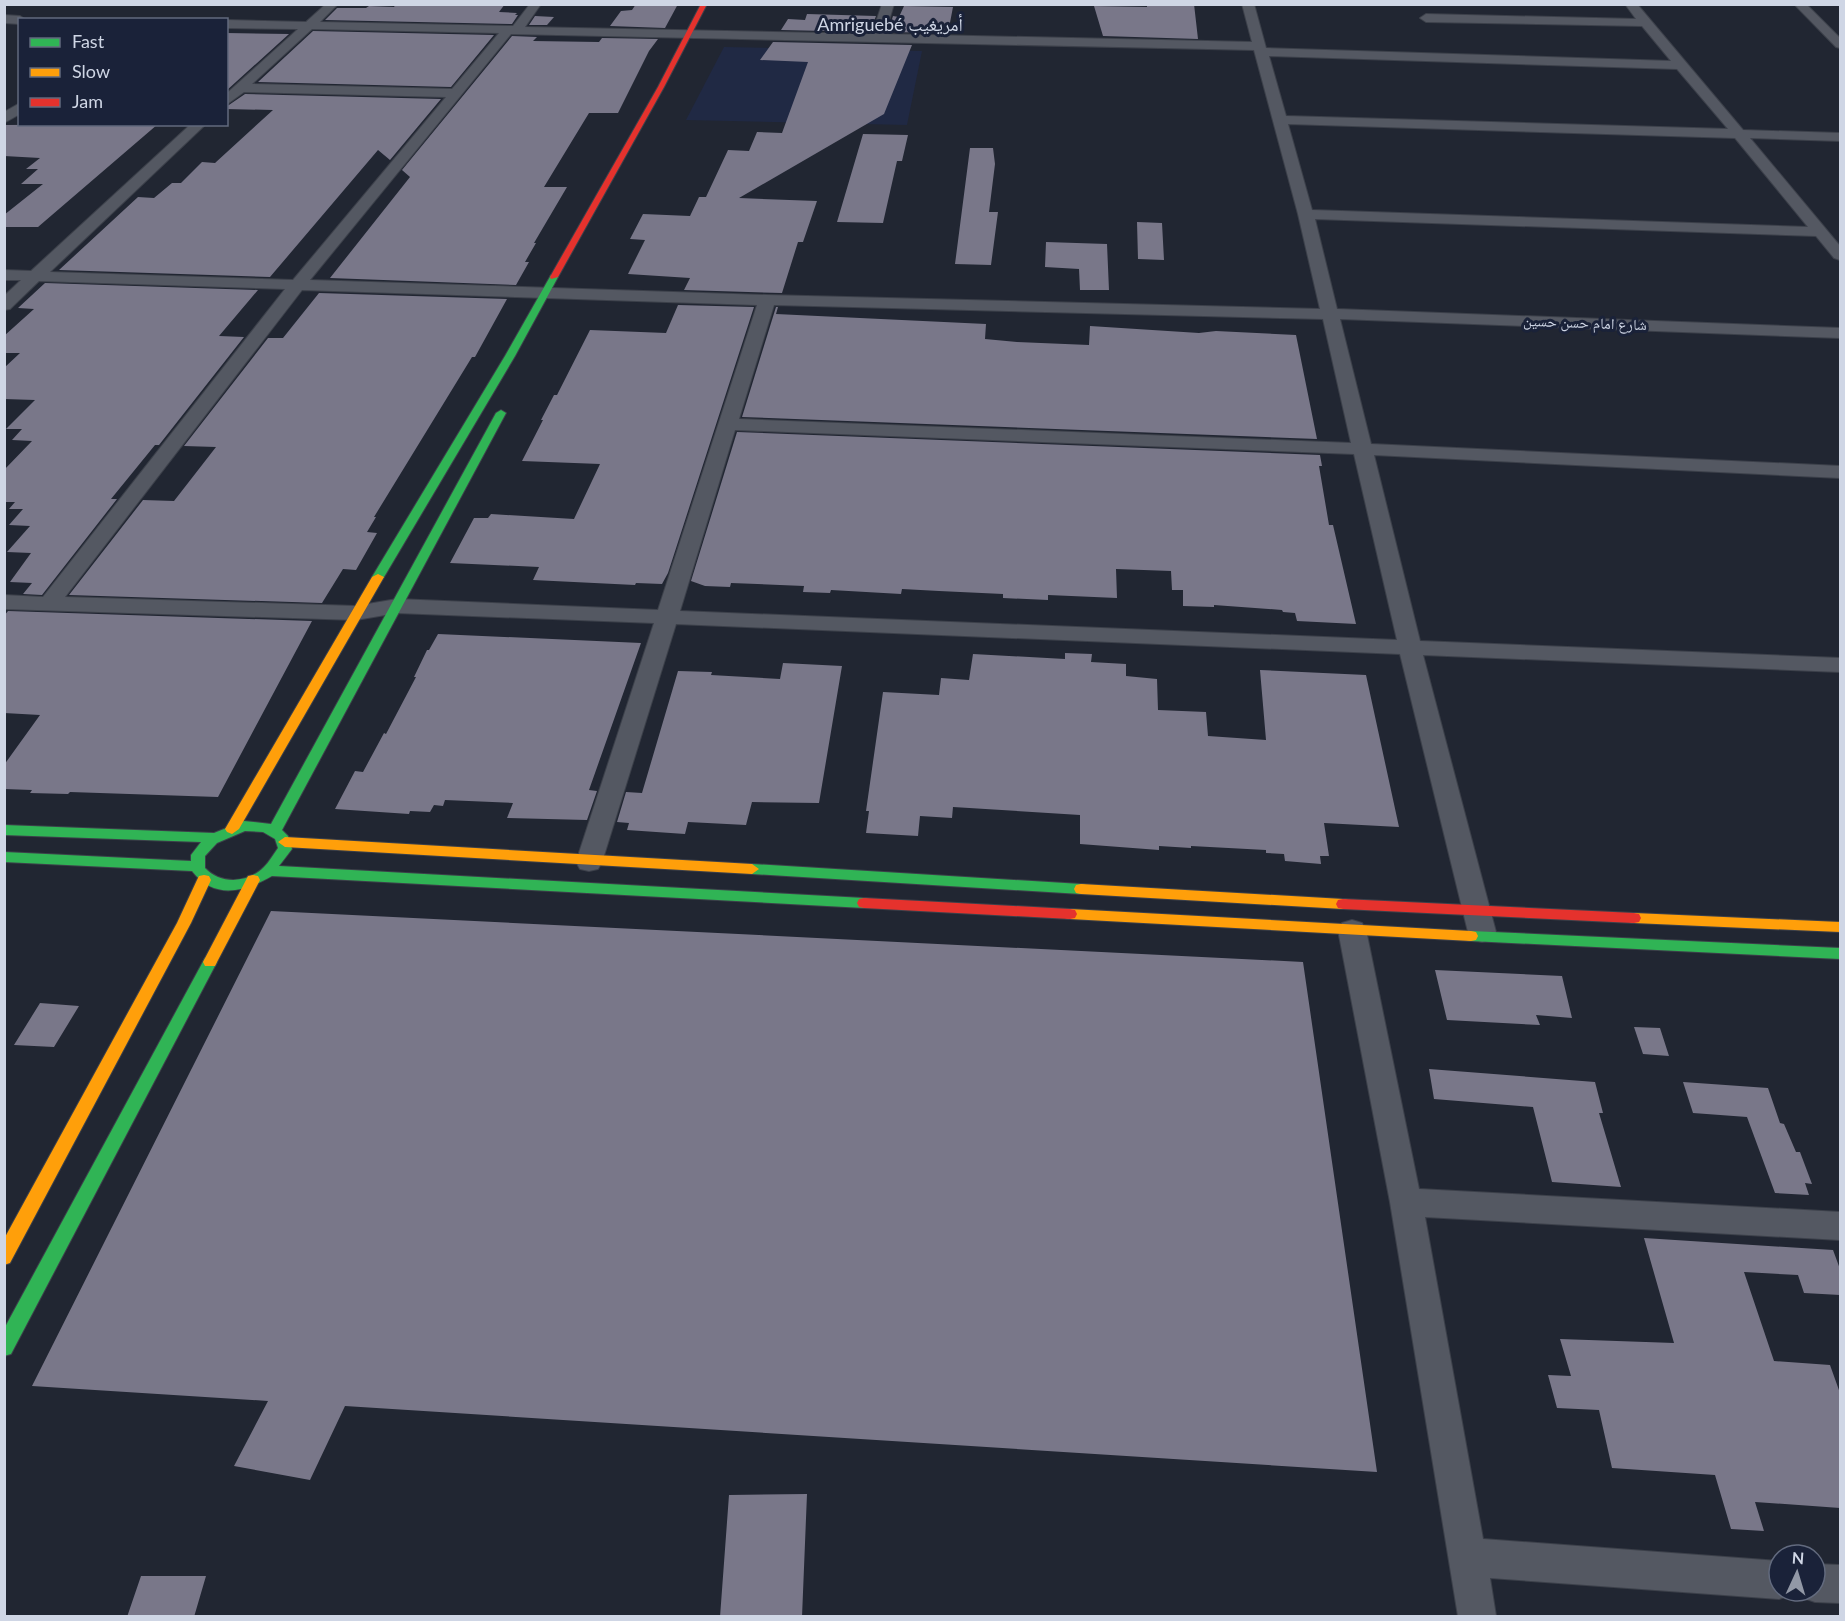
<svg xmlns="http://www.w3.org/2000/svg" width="1845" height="1621" font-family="Lato,'Noto Naskh Arabic',sans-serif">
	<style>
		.built { fill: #202944 }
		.building { fill: #797789 }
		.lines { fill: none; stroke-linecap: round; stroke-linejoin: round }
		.street-casing { stroke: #3c404a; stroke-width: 2 }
		.fast-casing { stroke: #3c404a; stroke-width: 2 }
		.slow-casing { stroke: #3c404a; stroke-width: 2 }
		.jam-casing { stroke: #3c404a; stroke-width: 2 }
		.street { fill: #545862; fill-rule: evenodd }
		.fast { fill: #30b455; fill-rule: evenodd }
		.slow { fill: #ff9f0a; fill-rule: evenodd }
		.jam { fill: #e5322d; fill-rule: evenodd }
		.labels { text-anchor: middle; stroke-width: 6; stroke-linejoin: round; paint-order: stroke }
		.far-street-label { font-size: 15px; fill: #cfd6e5; stroke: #1a2239 }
		.far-quarter-label { font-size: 18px; fill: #cfd6e5; stroke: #1a2239 }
	</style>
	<rect width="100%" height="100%" fill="#212632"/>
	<path class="built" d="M724 47 922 51 907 125 686 120Z"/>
	<path class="building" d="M396 4H505L499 12 517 13 515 15H518L512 24 325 20 337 8H366L369 6 394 7Z
		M636 4H678L665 28 610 26 621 11 632 10Z
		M1147 4H1194L1198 39 1103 36 1094 6 1147 7Z
		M904 6 953 7 948 33 888 32 893 16 899 17Z
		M807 14 876 16 870 32 781 30 788 19 805 20Z
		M535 16 554 17 547 25H529Z
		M313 31 494 35 451 87 258 82Z
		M226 33 289 34 226 91Z
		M512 36 537 37 533 41 599 42 602 38 658 39 649 51 618 113H589L544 187H567L534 243H536L525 262H529L516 285 330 278 410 177 402 170Z
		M773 42 912 45 884 114 739 198 817 201 803 242H798L782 293 684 290 690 278 628 274 645 240 630 239 643 214 690 216 699 197H706L728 150 749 151 757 132 782 133 808 62 760 60Z
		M245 94 441 99 390 160 378 150 270 277 59 270 138 197 154 198 172 183H181L202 162 215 163 273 110 226 109V107Z
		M158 124 38 227H4V215L43 184H21L38 169H26L40 158 4 156V125Z
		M863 134 908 135 902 161H897L883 223 837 222Z
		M970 148H993L995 164 989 212H998L991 265 955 264Z
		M1137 222 1162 223 1164 260 1138 259Z
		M1046 242 1107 244 1109 290H1080L1079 269 1045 267Z
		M45 283 258 290 219 336 244 337 159 445H155L111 499H117L42 595 23 594 32 583 10 582 31 553 7 552 30 526 9 525 23 509H9L15 502H4V470L32 441 12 440 22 429H6L35 400 4 399V368L20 353H4V336L34 309 18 308Z
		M319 293 507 299 475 357H472L374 517H376L367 532 377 533 356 570 343 569 322 603 69 595 143 500 174 501 216 447 184 446 268 338H283Z
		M678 305 754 307 668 573 662 584 636 583 635 585 533 580 539 567 450 563 474 518H488L491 514 574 519 600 464 522 461 543 420H541L554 395H557L590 330 666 333Z
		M776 307H778L776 314 986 324 985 339 1017 342 1089 345 1090 326 1199 333 1216 331 1296 335 1317 439 742 417Z
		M737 432 1320 455 1322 466H1319L1329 525H1333L1356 624 1297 621 1295 613 1283 612 1282 610 1214 605V607L1183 606V590H1172L1171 571 1116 569 1117 598 1048 595V600L1003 598V594L939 591 902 589 901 594 831 590 830 593 803 592 804 586 731 583 730 587 705 586 691 581Z
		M8 611 312 621 218 797 70 792 68 794 30 793 32 790 4 789V765L40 715 4 713V616Z
		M438 634 641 643 589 790 597 791 587 820 507 818 513 803 445 800 443 806 434 805 430 812 410 811 409 814 335 809 355 771 363 772 384 733 386 734 416 677H414L427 650H429Z
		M1065 653 1092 654 1091 662 1126 664V676L1157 679 1158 710 1206 712 1208 736 1266 740 1260 670 1366 675 1399 827 1324 823 1329 856H1320L1321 864 1285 861 1284 854 1266 853V850L1191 846V848L1159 846V850L1080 844V815L953 807 952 818 920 816 918 836 866 833 869 811H866L883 692 939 695 941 678 969 680 973 654 1065 659Z
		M783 663 842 666 819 803 752 802 746 825 688 822 685 834 627 830 629 823 617 822 626 792 642 793 678 671 712 672 711 675 780 679Z
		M271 911 1303 962 1377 1472 345 1406 310 1480 234 1466 268 1401 32 1386Z
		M1435 970 1562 976 1572 1018 1536 1015 1540 1025 1447 1020Z
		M40 1003 79 1006 54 1047 14 1045Z
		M1634 1027 1660 1028 1669 1056 1643 1054Z
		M1429 1069 1595 1082 1603 1113H1599L1621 1187 1552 1182 1533 1107 1434 1099Z
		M1683 1082 1768 1088 1780 1123 1784 1124 1796 1152H1800L1812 1184 1805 1183 1809 1195 1775 1193 1747 1117 1693 1113Z
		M1644 1238 1833 1250 1840 1269V1295L1804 1293 1798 1275 1744 1272 1774 1361 1830 1365 1840 1393V1508L1755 1502 1764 1531 1731 1529 1715 1475 1612 1468 1599 1410 1557 1408 1548 1375 1571 1376 1560 1339 1674 1343Z
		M807 1494 802 1617H720L729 1495Z
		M141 1576H206L194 1617H127Z"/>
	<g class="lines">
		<g class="street-casing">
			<path id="street" d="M326 4H338L320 22 513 26 530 4H541L525 27 872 34 882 4H894L885 34 1252 42 1242 4H1254L1266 48 1671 61 1642 26 1426 22 1420 18 1426 14 1636 19 1625 4H1637L1743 130 1840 133V141L1750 138 1840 246V260L1834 258 1816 236 1315 219 1337 309 1840 328V338L1340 319 1371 444 1840 466V478L1374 455 1420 641 1840 658V672L1423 655 1496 932 1492 939 1482 942 1472 939 1468 932 1400 654 676 624 602 862 598 869 589 871 580 869 576 862 654 623 397 613 356 620 4 609V595L43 597 285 289 39 281 10 309 4 310V296L21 280H4V270L31 271 191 124H206L50 272 293 280 446 97 244 92 226 105V94L298 29 226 28V20L306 22ZM312 29 499 33 452 89 252 84ZM511 34 1254 50 1298 214 1320 309 767 295 310 280ZM1269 56 1677 69 1728 129 1286 116ZM1288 124 1735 138 1808 227 1312 210ZM302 290 757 305 658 610 397 599 356 606 65 597ZM774 305 1323 319 1351 443 739 419ZM735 430 1354 454 1397 640 680 611Z
				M1794 4H1806L1840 38V48L1836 47Z
				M4 15 20 16 26 20H20V24L4 23Z
				M20 103V114L4 123V112Z
				M1352 920 1362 923 1366 930 1419 1189 1840 1212V1240L1425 1217 1483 1539 1779 1561V1591H1794L1793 1594 1779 1599 1490 1578 1496 1616H1458L1390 1202 1338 930 1342 923Z
				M1815 1564 1840 1565V1603L1815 1602 1801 1597 1799 1591H1815Z"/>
		</g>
		<g class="fast-casing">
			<path id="fast" d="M551 275 558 277 515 356 384 577 382 579H374L372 577 505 356Z
				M501 410 506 413 282 830 288 836 292 849 279 866 864 898 869 899 871 903 869 907 864 908 272 876C244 892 214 900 192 871L4 862V852L191 861V855L201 842 4 835V825L214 833 244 821 271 824 496 413ZM245 831 263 832 275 839 278 848C273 855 269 862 264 867 247 884 220 884 205 868V856L217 843Z
				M752 864 1081 884 1086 885 1088 889 1086 893 1081 894 752 874 745 869Z
				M1471 931 1840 948V959L1471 941 1466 940 1464 936 1466 932Z
				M210 956 215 958 217 962 11 1354 4 1356V1329L205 958Z"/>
		</g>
		<g class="slow-casing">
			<path id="slow" d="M378 574 384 577 239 829 232 834 227 832 225 829 372 577Z
				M285 837 752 864 759 869 752 874 285 847 278 842Z
				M204 875 209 876 211 880 191 923 10 1263 4 1265V1239L177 923 197 880 199 876Z
				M253 875 258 876 260 880 217 962 215 966H205L203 962 246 880 248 876Z
				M1081 884 1343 899 1348 900 1350 904 1348 908 1343 909 1081 894 1076 893 1074 889 1076 885Z
				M1070 909 1471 931 1476 932 1478 936 1476 940 1471 941 1070 919 1065 918 1063 914 1065 910Z
				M1634 913 1840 922V932L1634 923 1629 922 1627 918 1629 914Z"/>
		</g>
		<g class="jam-casing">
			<path id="jam" d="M701 4H707L664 87 558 277 551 279 550 277 658 87Z
				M864 898 1070 909 1075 910 1077 914 1075 918 1070 919 864 908 859 907 857 903 859 899Z
				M1343 899 1634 913 1639 914 1641 918 1639 922 1634 923 1343 909 1338 908 1336 904 1338 900Z"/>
		</g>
		<use href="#street" class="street"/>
		<use href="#fast" class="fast"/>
		<use href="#slow" class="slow"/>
		<use href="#jam" class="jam"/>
	</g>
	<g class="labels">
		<g class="far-street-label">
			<text transform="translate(1585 323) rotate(2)" y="5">شارع امام حسن حسين</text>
		</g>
		<g class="far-quarter-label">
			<text x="890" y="31">Amriguebé أمريغيب</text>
		</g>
	</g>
	<rect width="1845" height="1621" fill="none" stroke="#cfd6e5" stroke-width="12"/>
	<rect x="18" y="18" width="210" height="108" fill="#1a2239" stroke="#626a7e" stroke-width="1.5"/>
	<rect x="30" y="38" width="30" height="9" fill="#30b455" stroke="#626a7e" stroke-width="1.5"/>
	<text x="72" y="48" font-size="18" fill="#cfd6e5">Fast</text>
	<rect x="30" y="68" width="30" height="9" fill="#ff9f0a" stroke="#626a7e" stroke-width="1.5"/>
	<text x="72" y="78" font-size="18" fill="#cfd6e5">Slow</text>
	<rect x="30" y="98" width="30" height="9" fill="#e5322d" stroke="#626a7e" stroke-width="1.5"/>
	<text x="72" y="108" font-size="18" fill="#cfd6e5">Jam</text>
	<g transform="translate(1797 1573) rotate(4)"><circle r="28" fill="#1a2239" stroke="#626a7e" stroke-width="1.5"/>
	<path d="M0-4.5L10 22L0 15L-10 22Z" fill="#9298a6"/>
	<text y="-9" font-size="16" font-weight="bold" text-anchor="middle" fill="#cfd6e5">N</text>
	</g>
</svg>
